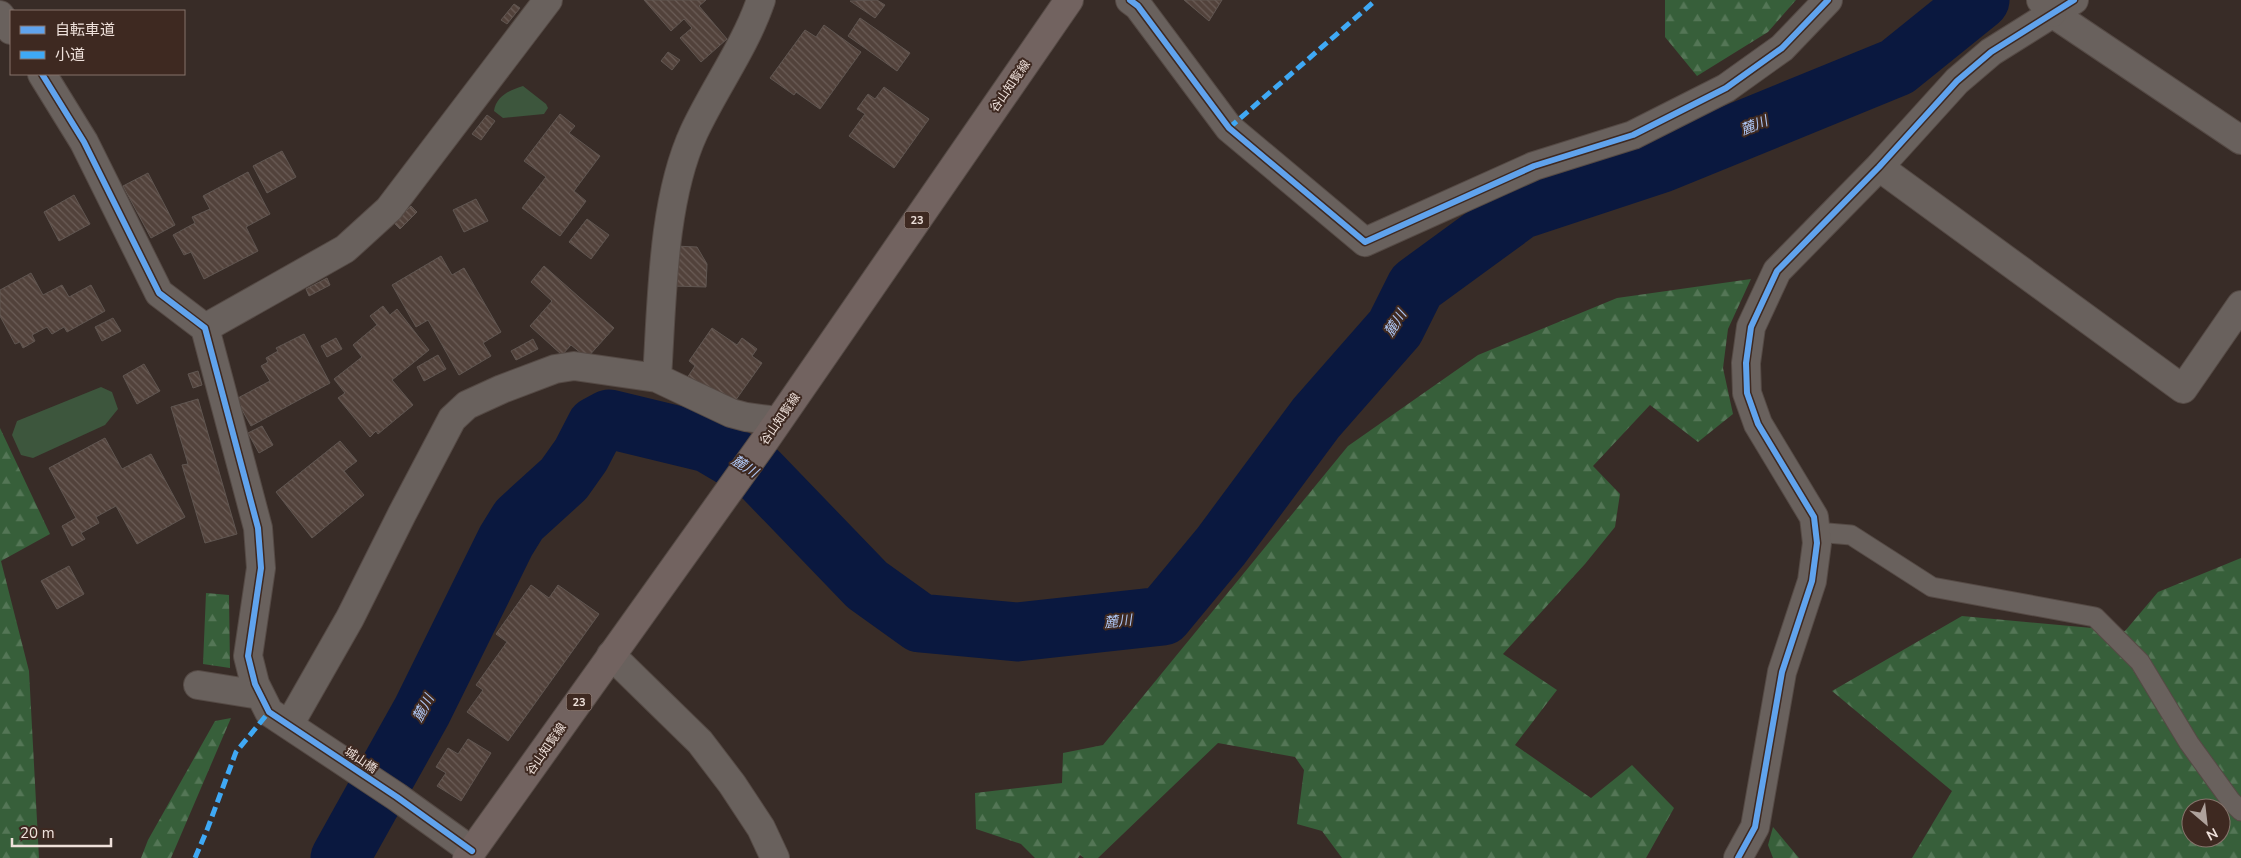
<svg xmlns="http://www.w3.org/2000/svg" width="2241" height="858" font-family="'Nunito Sans','Noto Sans JP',sans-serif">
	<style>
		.green { fill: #3d563d }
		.forest { fill: url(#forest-firs); fill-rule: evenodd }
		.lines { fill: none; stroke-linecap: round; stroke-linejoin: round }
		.river { stroke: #0a183f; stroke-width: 59 }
		.building { fill: url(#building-back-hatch); stroke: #605651 }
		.service-casing { stroke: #554a45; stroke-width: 21 }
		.minor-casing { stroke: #554a45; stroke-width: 30 }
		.tertiary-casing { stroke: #554a45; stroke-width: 30 }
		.primary-casing { stroke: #554a45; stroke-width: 30 }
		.service { stroke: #69615d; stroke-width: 19 }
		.minor { stroke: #69615d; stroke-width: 28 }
		.tertiary { stroke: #69615d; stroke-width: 28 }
		.primary { stroke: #726360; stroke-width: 28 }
		.quiet { stroke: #3fa9f5; stroke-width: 5; stroke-dasharray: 10 5; stroke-linecap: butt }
		.cycleway-casing { stroke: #3e2921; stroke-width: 9 }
		.cycleway { stroke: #60a3ed; stroke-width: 6 }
		.labels { text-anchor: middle; stroke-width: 4; stroke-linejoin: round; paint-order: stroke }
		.shield { fill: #3e2921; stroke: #baaaa3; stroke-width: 1 }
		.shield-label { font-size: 11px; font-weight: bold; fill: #efe1db }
		.street-label { font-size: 12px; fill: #efe1db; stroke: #3e2921 }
		.water-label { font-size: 14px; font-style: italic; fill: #aec5f2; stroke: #3e2921 }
	</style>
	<defs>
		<pattern id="forest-firs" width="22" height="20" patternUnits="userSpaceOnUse" patternTransform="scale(1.25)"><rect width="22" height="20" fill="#375f3a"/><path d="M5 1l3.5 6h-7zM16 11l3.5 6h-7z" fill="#547656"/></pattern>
		<pattern id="building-back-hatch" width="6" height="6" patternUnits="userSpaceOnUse" patternTransform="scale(1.25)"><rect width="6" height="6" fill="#52423b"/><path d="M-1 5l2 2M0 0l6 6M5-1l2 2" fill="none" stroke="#6b5d57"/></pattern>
	</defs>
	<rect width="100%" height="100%" fill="#382c27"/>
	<path class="green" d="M523 86 546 104 548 108 544 114 503 118 494 111C496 96 510 90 523 86Z
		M101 387 112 392 118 409 105 425 33 458 21 455 12 435 17 421Z"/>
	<path class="forest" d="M1665 0H1796L1768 32 1697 76 1665 37Z
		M1751 279 1728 329 1723 368 1733 414 1698 442 1650 405 1593 466 1620 494 1615 527 1585 564 1503 654 1557 690 1515 745 1591 798 1632 765 1674 808 1646 858H1342L1322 831 1297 824 1304 770 1295 757 1218 743 1098 858H1084L1080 855 1078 858H1035L1021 844 976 829 975 793 1062 783 1063 753 1103 745 1348 446 1478 355 1617 298Z
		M0 428 50 534 1 561 29 671 39 858H0Z
		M2241 558V858H1912L1952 791 1832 691 1962 616 2125 631 2158 592ZM2191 808H2221V838H2191Z
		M206 593 229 595 230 668 203 664Z
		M231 718 171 858H141L148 840 215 721Z
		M1773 827 1799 858H1773L1768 845Z"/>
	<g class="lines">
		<path class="river" d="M340 858 422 711 506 541 519 520 564 479 581 455 596 426 609 419 708 443 759 473 867 585 920 623 1017 632 1163 616 1221 546 1316 418 1395 328 1416 286 1520 210 1662 163 1897 67 1980 0"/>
	</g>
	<path class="building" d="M644 0H706L699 6 727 39 701 62 680 38 692 28 684 19 671 31Z
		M877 0 885 5 875 18 850 1Z
		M1184 0H1222L1209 21Z
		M514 4 520 8 507 24 501 20Z
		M860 18 910 53 897 71 848 36Z
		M824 25 861 52 820 109 796 92 794 95 770 78 805 30 816 37Z
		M668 52 680 60 672 70 661 61Z
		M884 87 929 119 894 168 849 136 865 114 857 109 868 94 875 99Z
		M560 114 575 126 569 133 600 156 574 191 586 201 560 236 522 208 546 177 524 161Z
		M487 115 495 121 481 140 472 134Z
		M282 151 296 177 267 193 253 166Z
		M248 172 270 214 246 227 258 251 204 279 191 252 184 255 173 235 195 223 192 217 210 209 203 196Z
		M148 173 175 225 151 238 123 186Z
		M74 195 90 224 59 241 44 212Z
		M476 199 488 221 464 232 453 210Z
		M411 206 417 212 400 229 394 223Z
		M587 219 609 235 591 259 569 242Z
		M674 246 697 247 707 264 706 287 673 286Z
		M441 256 452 275 464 268 501 332 483 343 491 356 459 375 428 320 416 327 392 285Z
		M544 266 614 328 587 358 571 345 562 355 530 326 552 301 531 282Z
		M31 273 43 295 62 285 69 297 91 285 105 311 67 332 64 327 52 334 47 327 32 335 35 341 23 348 20 342 15 344 0 316V290Z
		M327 278 330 285 309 296 306 289Z
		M383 306 390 315 397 309 429 350 392 380 413 405 378 434 376 431 370 437 338 398 345 393 334 379 362 357 353 345 377 325 370 316Z
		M113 318 121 331 102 341 95 327Z
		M712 328 737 345 742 338 757 349 752 356 762 363 728 411 685 381 695 366 689 361Z
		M304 334 330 383 251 426 236 399 270 381 261 366 268 362 266 358 278 351 276 348Z
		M336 338 342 349 327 357 321 346Z
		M533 339 538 349 516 360 511 351Z
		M438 355 446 369 424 381 417 367Z
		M144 364 160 391 137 404 123 376Z
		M198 371 202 385 193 388 188 374Z
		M198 399 237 534 205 543 182 465 188 464 171 407Z
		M262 426 273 445 259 453 248 433Z
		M105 438 122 469 151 454 185 517 137 544 116 506 96 517 99 523 81 533 85 539 72 546 62 526 76 518 49 468Z
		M340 441 357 461 344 471 364 495 312 538 276 492Z
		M69 566 84 594 57 609 41 581Z
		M531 585 549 598 558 585 599 614 508 741 467 712 483 690 476 685 507 642 496 634Z
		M468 739 491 753 461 801 437 786 446 773 436 767 448 748 458 754Z"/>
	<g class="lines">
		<g class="service-casing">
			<path id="service" d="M1816 532 1851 535 1932 587 2095 617 2140 662 2189 743 2231 801 2241 811"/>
		</g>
		<g class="minor-casing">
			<path id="minor" d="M761 0C745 47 715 87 694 132 662 201 662 302 657 378L731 413 746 417 778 421
				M1130 0 1138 6 1229 128 1365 242 1534 166 1633 135 1726 88 1782 48 1828 0
				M2052 13 2241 140
				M0 15 11 30
				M42 74 84 142 159 293 205 328 258 528 261 568 248 656 255 684 269 712 397 797 472 851
				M1879 167 2183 389 2241 305
				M205 328 345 249 389 209 548 0
				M198 685 260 695
				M289 725 350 618 402 514 452 419 467 405 502 389 555 369 574 366 657 378
				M1738 858 1755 827 1782 672 1812 581 1817 543 1814 517 1758 424 1747 393 1746 363 1751 327 1777 271 1879 167 1957 81 1991 52 2074 0"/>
		</g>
		<g class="tertiary-casing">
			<path id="tertiary" d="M2041 0 2052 13
				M611 655 700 742 732 784 761 828 775 858"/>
		</g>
		<g class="primary-casing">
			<path id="primary" d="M467 858 766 439 1069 0"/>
		</g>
		<use href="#service" class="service"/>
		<use href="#minor" class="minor"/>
		<use href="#tertiary" class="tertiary"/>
		<use href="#primary" class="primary"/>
		<path class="quiet" d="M1229 128 1376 0
			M195 858 207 830 236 752 269 712"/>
		<g class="cycleway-casing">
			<path id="cycleway" d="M1130 0 1138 6 1229 128 1365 242 1534 166 1633 135 1726 88 1782 48 1828 0
				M42 74 84 142 159 293 205 328 258 528 261 568 248 656 255 684 269 712 397 797 472 851
				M1738 858 1755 827 1782 672 1812 581 1817 543 1814 517 1758 424 1747 393 1746 363 1751 327 1777 271 1879 167 1957 81 1991 52 2074 0"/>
		</g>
		<use href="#cycleway" class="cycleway"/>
	</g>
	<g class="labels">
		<g class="shield">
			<rect x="904.5" y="211.5" width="25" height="17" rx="4"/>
			<rect x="566.5" y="693.5" width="25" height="17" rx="4"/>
		</g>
		<g class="shield-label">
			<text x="917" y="224">23</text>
			<text x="579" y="706">23</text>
		</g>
		<g class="street-label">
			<text transform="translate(1010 86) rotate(-55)" y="4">谷山知覧線</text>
			<text transform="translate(780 419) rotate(-55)" y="4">谷山知覧線</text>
			<text transform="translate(546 749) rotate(-55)" y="4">谷山知覧線</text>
			<text transform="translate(361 760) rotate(34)" y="4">城山橋</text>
		</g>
		<g class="water-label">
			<text transform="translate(1754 125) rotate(-22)" y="5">麓川</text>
			<text transform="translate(1395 323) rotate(-58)" y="5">麓川</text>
			<text transform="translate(745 466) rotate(32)" y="5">麓川</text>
			<text transform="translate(1118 621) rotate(-6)" y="5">麓川</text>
			<text transform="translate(423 708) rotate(-62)" y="5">麓川</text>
		</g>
	</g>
	<rect x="10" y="10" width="175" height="65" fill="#3e2921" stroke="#85736b"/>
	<rect x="20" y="26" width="25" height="8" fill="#60a3ed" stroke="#85736b"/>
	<text x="55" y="35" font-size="15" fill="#efe1db">自転車道</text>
	<rect x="20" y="51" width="25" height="8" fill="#3fa9f5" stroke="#85736b"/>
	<text x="55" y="60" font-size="15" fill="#efe1db">小道</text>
	<g transform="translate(2206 823) rotate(152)"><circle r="24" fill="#3e2921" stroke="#85736b"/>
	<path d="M0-4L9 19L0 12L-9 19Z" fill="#afa29c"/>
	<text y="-8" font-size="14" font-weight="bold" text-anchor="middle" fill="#efe1db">N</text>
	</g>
	<path d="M12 838v8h99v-8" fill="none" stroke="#efe1db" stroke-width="2.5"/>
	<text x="20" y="838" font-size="15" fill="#efe1db" stroke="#3e2921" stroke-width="4" paint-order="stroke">20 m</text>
</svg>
